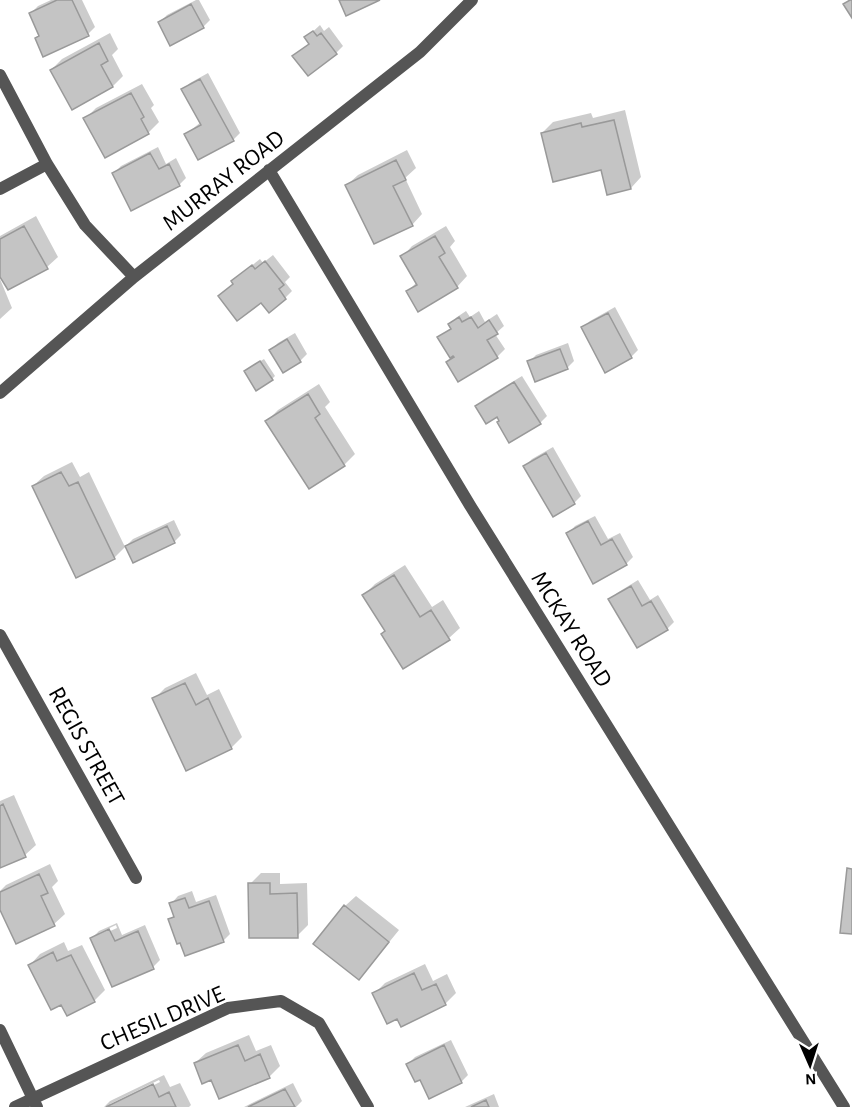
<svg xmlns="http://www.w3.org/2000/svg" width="852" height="1107" font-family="'Alegreya Sans',sans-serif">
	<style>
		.shadow { fill: #0003; fill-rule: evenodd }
		.building { fill: #c4c4c4; stroke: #999; stroke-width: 1.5 }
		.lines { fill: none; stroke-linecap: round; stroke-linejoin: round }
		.street { stroke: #555; stroke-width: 12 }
		.labels { text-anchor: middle; stroke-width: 5; stroke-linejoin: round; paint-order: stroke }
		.street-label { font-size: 24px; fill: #000; stroke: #fff }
	</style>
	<rect width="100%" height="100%" fill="#fff"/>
	<path class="shadow" d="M51 0H82L95 27 88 34 36 38 40 34 31 13 38 6Z
		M196 0H199L210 20 203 27 160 22 167 15Z
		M320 25 324 31 329 27 343 46 336 53 294 56 310 43 306 38Z
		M110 33 118 49 112 55 123 76 113 86 51 70 62 59Z
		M208 73 240 133 233 140 186 134 201 122 183 90 190 83Z
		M142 84 154 105 151 108 159 122 148 133 85 119 96 108Z
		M625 110 641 177 631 188 542 133 553 122 591 113 593 118Z
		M158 147 166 164 176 158 186 178 179 185 114 173 121 166Z
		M407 150 416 168 405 178 422 214 412 225 347 185 358 175Z
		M36 216 58 257 47 267 0 275V236Z
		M446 226 455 241 450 247 467 276 457 287 408 291 417 282 402 257 412 246Z
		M273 255 290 277 285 282 292 291 285 298 261 300 234 283 240 275 260 259 263 263Z
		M0 279 12 308 0 319Z
		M615 307 638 350 631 357 583 328 590 321Z
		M466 311 470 317 479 311 485 322 497 314 504 326 495 334 505 349 498 356 459 380 448 362 457 353 439 338 452 327 450 324 457 317Z
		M295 333 307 354 300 361 283 371 271 350 278 343Z
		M568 343 574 361 567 368 529 362 536 355Z
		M264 359 275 376 272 379 249 368Z
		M522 376 547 416 540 423 500 420 497 415 477 406 484 399Z
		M319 384 330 402 325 407 355 454 345 464 309 487 267 421 278 410Z
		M553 447 581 496 574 503 525 466 532 459Z
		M72 462 80 477 89 472 125 547 133 539 174 520 181 535 174 542 126 546 114 558 33 486 44 476Z
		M595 516 608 539 620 533 633 557 626 564 568 534 575 526Z
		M405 565 432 607 443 600 460 628 449 638 387 630 364 595 375 584Z
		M638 580 650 600 658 595 674 622 667 629 610 600 617 593Z
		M196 673 207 695 219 689 242 737 231 748 154 699 165 688Z
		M14 795 36 845 25 855 0 866V801Z
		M50 864 58 881 52 887 65 914 54 924 16 942 0 907V891L6 885Z
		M261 873H280V884L307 883 308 925 297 936 250 884Z
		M192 891 196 902 216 895 230 934 223 941 170 920 175 914 171 904 178 896Z
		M356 896 399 930 369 967 345 906Z
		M117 923 122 935 145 925 160 960 153 967 92 938 99 931ZM116 925 117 928 99 936V933Z
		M64 942 68 951 82 945 105 990 94 1001 62 1003 30 965 40 954Z
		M425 964 433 981 447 974 456 993 445 1004 398 1017 374 994 385 983Z
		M249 1035 256 1051 271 1045 280 1066 269 1077 212 1078 195 1063 206 1053Z
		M451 1040 468 1075 461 1082 420 1078 408 1064 415 1057Z
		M164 1075 170 1087 180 1083 191 1105 189 1107H104L110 1101ZM159 1080 160 1082 110 1107V1104Z
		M293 1083 302 1101 296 1107H244Z
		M494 1094 499 1107H465Z"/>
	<path class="building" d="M57 0H72L89 36 43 57 35 38 39 36 29 13Z
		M339 0H380L346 16Z
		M850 0H852V18L843 4Z
		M191 4 204 28 170 46 158 22Z
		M313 31 317 36 321 33 337 54 308 76 292 56 309 44 304 37Z
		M99 43 108 61 101 65 113 87 72 110 50 70Z
		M200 79 234 141 198 160 184 134 201 125 181 89Z
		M131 93 144 117 141 119 149 134 105 158 83 118Z
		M614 120 631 189 607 195 601 170 553 182 541 133 581 123 582 127Z
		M150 153 159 169 169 164 180 186 131 211 112 173Z
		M396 160 406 180 393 186 413 226 374 244 345 185Z
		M24 226 48 269 8 290 0 277V239Z
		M435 236 445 253 439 257 458 288 418 312 406 291 417 285 400 256Z
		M265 261 284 285 279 289 286 299 269 313 261 303 237 321 218 296 233 284 231 281 252 265 255 269Z
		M608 313 632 358 605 373 581 327Z
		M459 317 462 322 471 317 478 328 489 320 498 334 487 340 498 358 458 382 446 362 454 357 453 356 450 358 437 337 451 329 448 324Z
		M287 339 301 362 283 373 269 350Z
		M560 349 568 369 535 382 527 361Z
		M260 361 273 380 256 391 244 371Z
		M514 382 541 424 509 443 497 422 499 421 497 417 486 424 475 406Z
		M308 394 320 414 315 418 345 466 309 489 265 421Z
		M546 453 575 504 553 517 523 466Z
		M61 472 69 486 78 482 115 559 76 578 32 486Z
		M588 521 601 545 612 539 627 565 593 584 566 533Z
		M167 526 175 543 133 563 125 546Z
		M394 575 420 617 431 610 450 640 403 669 381 634 385 631 362 595Z
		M631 586 642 606 651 601 668 630 637 648 608 599Z
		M185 683 196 705 208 698 232 749 186 771 152 698Z
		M3 804 26 857 0 868V806Z
		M847 868 852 869V934L840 933Z
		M39 874 48 893 41 896 55 926 16 944 0 910V892Z
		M248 883H270V894L297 893 298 938H249Z
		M185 898 189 908 209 901 224 942 185 956 180 943 177 944 168 919 174 917 169 903Z
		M344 905 389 942 359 980 313 944Z
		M109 929 115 941 138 931 154 969 112 987 90 938Z
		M53 952 57 961 71 955 95 1002 67 1016 61 1005 51 1010 28 965Z
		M414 973 422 990 436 984 446 1005 401 1027 397 1019 387 1024 372 993Z
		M238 1045 245 1061 260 1054 270 1078 219 1099 211 1080 202 1084 194 1063Z
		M444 1045 462 1083 429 1099 420 1080 415 1082 406 1064Z
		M153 1084 159 1097 169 1092 176 1107H106Z
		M285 1089 295 1107H248Z
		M486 1100 489 1107H471Z"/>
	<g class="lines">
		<path class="street" d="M0 75 47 164 85 225 134 277
			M269 170 471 507 844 1107
			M0 189 47 164
			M0 393 134 277 420 52 472 0
			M0 635 136 878
			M0 1030 37 1107
			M15 1107 228 1008 281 1001 319 1023 368 1107"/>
	</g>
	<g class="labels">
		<g class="street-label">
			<text transform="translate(223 180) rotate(-38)" y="8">MURRAY ROAD</text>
			<text transform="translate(572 629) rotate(58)" y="8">MCKAY ROAD</text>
			<text transform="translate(87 746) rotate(61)" y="8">REGIS STREET</text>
			<text transform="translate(162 1018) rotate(-23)" y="8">CHESIL DRIVE</text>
		</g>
	</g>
	<g transform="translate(810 1065) rotate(177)" stroke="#ffffff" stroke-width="4.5" paint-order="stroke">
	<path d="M0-4.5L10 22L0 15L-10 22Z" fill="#000000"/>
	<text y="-9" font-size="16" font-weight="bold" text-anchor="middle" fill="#000000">N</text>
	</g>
</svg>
